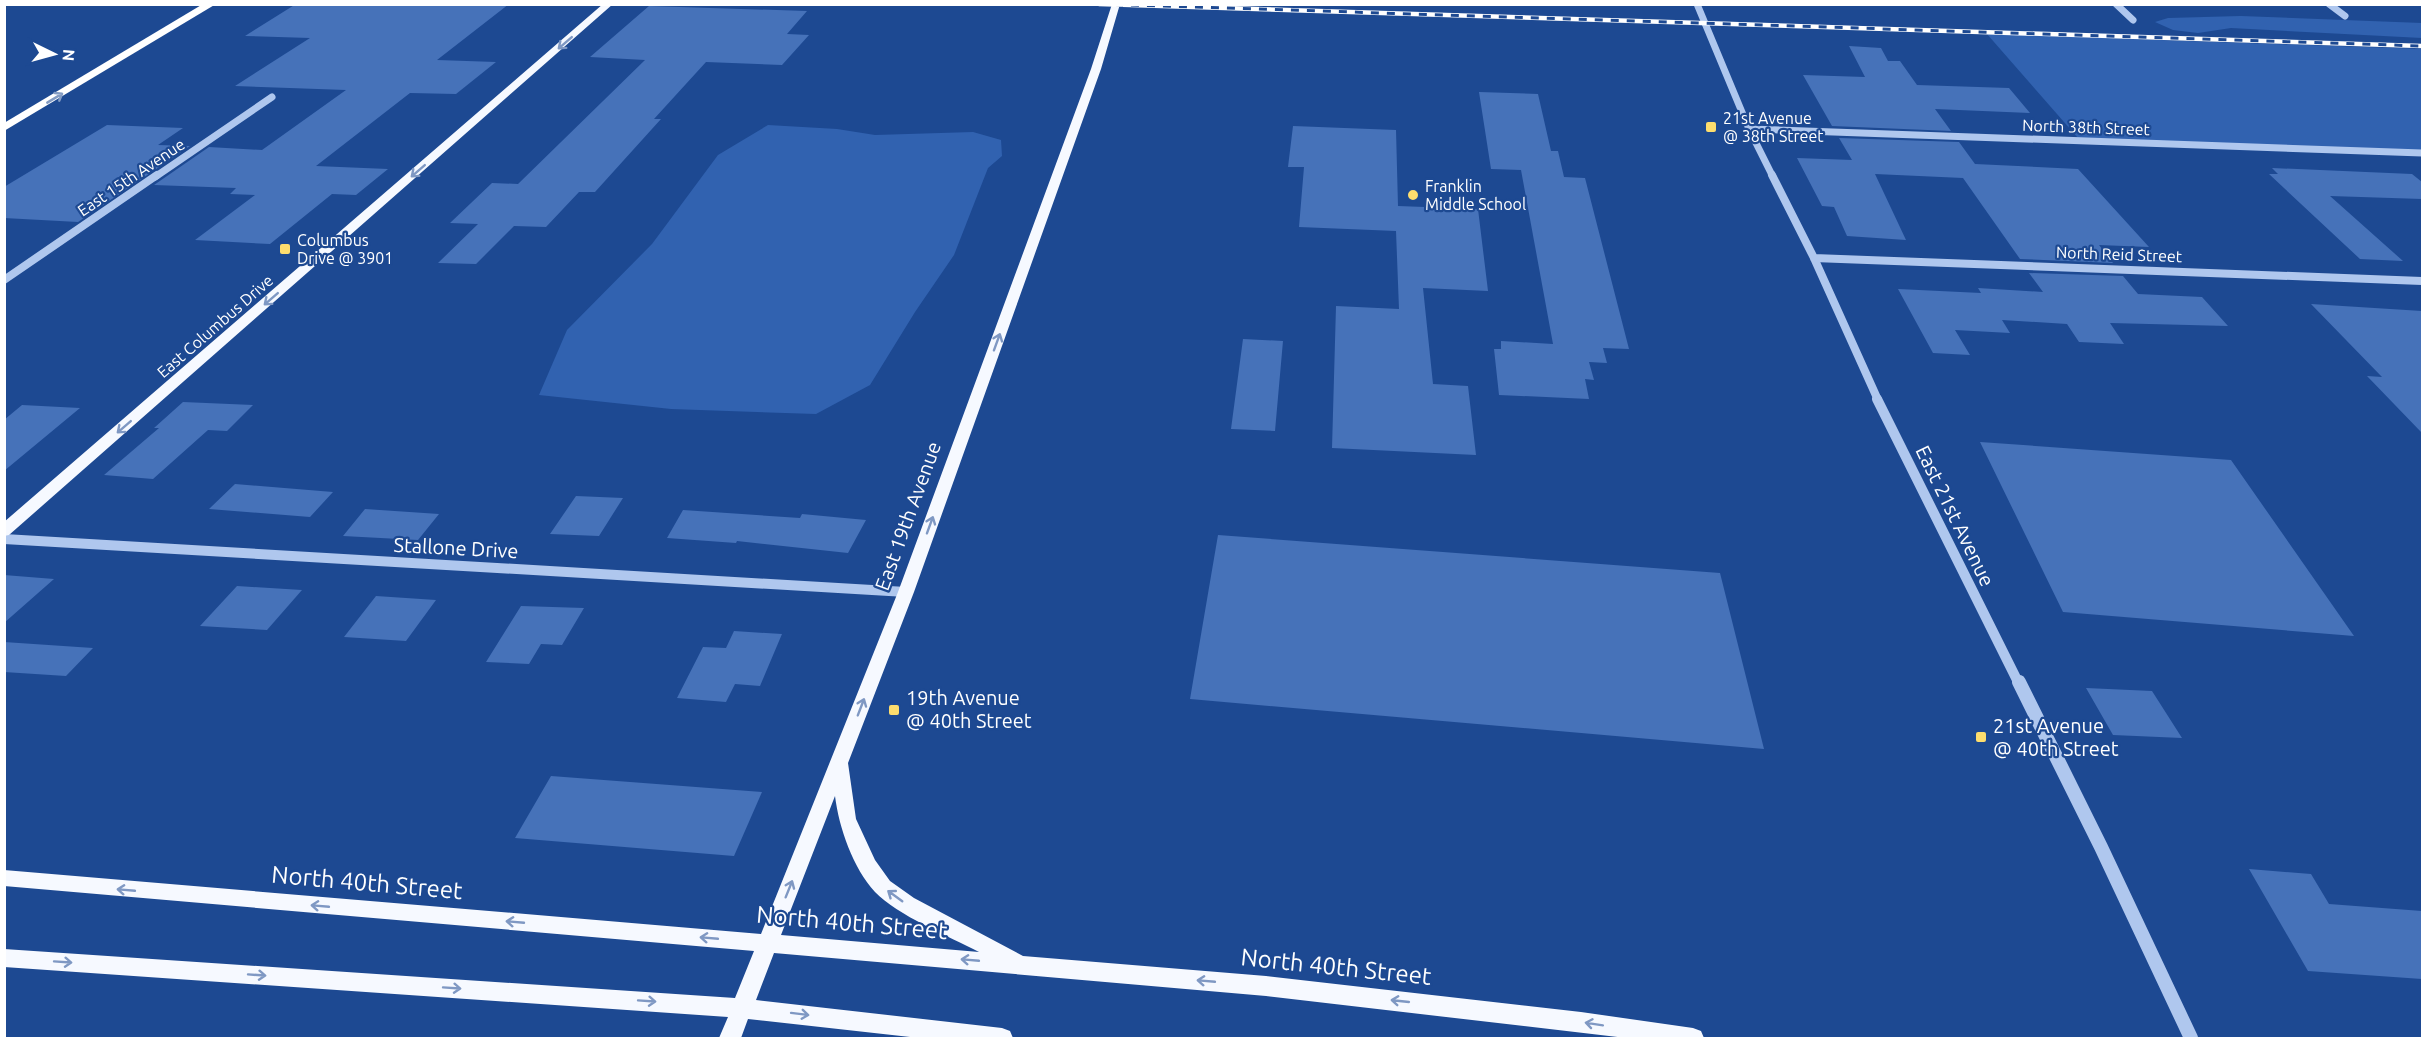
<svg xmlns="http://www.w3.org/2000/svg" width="2427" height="1043" font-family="Ubuntu,sans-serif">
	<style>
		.green { fill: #3162b0 }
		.building { fill: #4672b9 }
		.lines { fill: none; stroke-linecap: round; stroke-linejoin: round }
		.minor-far3 { stroke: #afc7ee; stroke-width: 7 }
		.minor-far2 { stroke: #afc7ee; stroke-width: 8 }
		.minor-far1 { stroke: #afc7ee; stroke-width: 10 }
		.minor { stroke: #afc7ee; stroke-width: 14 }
		.major { fill: #f6f9ff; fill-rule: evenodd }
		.highway { fill: #fff; fill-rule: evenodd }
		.rail-casing { stroke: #fff; stroke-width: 4.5 }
		.rail { stroke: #1d4992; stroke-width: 3; stroke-dasharray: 8; stroke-linecap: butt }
		.oneway { stroke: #7f98c3 }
		.oneway2 { stroke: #839bc3 }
		.poi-dot { fill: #fddd6e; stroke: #1d4992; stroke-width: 2 }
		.labels { text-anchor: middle; stroke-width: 4.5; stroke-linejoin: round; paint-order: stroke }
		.far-poi-label { font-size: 16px; fill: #fff; stroke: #1d4992; text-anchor: start }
		.far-street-label { font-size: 16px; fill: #fff; stroke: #1d4992 }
		.street-label { font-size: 20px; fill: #fff; stroke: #1d4992 }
		.poi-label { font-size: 20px; fill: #fff; stroke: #1d4992; text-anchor: start }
		.near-street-label { font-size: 24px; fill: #fff; stroke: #1d4992 }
	</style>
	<rect width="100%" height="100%" fill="#1d4992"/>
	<path class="green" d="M2241 16 2422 23V38L2231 28 2198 33 2173 30 2155 22 2168 18Z
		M1987 34 2422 49V151L2078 138Z
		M768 125 837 129 875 135 973 132 1001 140 1002 156 988 168 954 255 915 312 870 385 816 414 671 409 539 395 567 330 652 244 718 155Z"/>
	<path class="building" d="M296 4H509L437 60 496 62 456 94 410 93 316 166 388 169 356 195 332 194 270 244 195 240 255 195 230 194 236 188 154 185 209 147 262 150 346 90 235 86 310 38 245 36Z
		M649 6 807 11 787 34 809 35 782 65 706 62 654 119H661L595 192H579L546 227 514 226 476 264 438 263 478 224 450 223 492 183 518 184 645 60 590 57Z
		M1849 46 1881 48 1888 61H1900L1917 85 2009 88 2030 113 1935 109 1951 131 1832 126 1803 75 1865 77Z
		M1479 92 1538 94 1551 151H1558L1564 177 1585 178 1629 349 1603 348 1607 363 1589 362 1594 380 1585 379 1589 399 1499 395 1494 349H1501V341L1553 344 1521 170 1491 169Z
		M107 125 183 128 158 145 190 146 78 222 4 218V187Z
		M1293 126 1396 130 1398 206 1478 209 1488 291 1423 288 1433 384 1468 386 1476 455 1332 448 1336 306 1399 309 1396 231 1299 227 1304 167H1288Z
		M1839 138 1959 142 1975 164 2078 169 2149 247 2099 245 2113 263 2020 259 1963 178 1875 174 1906 240 1847 236 1834 207 1822 206 1797 158 1852 160Z
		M2272 168 2412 174 2422 182V199L2330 196 2403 261 2360 259 2269 174H2278Z
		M2029 273 2123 276 2138 294 2202 297 2228 326 2110 323 2124 344 2079 342 2067 324 2002 320 2010 333 1955 330 1970 355 1933 353 1898 289 1981 293 1978 288 2043 292Z
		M2311 304 2422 311V433L2367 376 2382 377Z
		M1243 339 1283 341 1275 431 1231 429Z
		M183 402 253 405 227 431 208 430 153 479 104 475 159 428H154Z
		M22 405 80 408 4 471V420Z
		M1980 442 2231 460 2354 636 2063 612Z
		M235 484 333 492 310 517 209 509Z
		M576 496 623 498 599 536 550 534Z
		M365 509 439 514 418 540 343 536Z
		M683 510 800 518 802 514 866 520 848 553 737 541 736 543 667 538Z
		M1218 535 1720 573 1764 749 1190 699Z
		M4 575 54 579 4 623Z
		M237 586 302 590 267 630 200 626Z
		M376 596 436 600 406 641 344 637Z
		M521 606 584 608 562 645 541 644 529 664 486 662Z
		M734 631 782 634 760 686 735 684 726 702 677 698 703 647 726 648Z
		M4 642 93 648 66 676 4 672Z
		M2086 688 2152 691 2182 738 2113 735Z
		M551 776 762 792 734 856 515 838Z
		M2249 869 2311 874 2329 904 2422 911V979L2308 971Z"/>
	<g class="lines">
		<path class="minor-far3" d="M1697 4 1749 129 1773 177
			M2116 4 2133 20
			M2329 4 2345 16
			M1749 129 2422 153
			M155 177 272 97"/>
		<path class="minor-far2" d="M1772 175 1814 258 1878 400
			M1814 258 2422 281
			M4 280 157 175"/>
		<path class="minor-far1" d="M1877 399 2019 684
			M4 539 906 592"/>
		<path class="minor" d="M2019 682 2101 847 2191 1038"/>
		<path class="major" d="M603 4H613L9 535 4 536V522Z
			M1112 4H1120L1101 69 914 592 848 763 856 819 875 860 890 881 914 898 1023 956 1266 976 1581 1012 1693 1028 1701 1031 1704 1038H1626L1266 996 774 953 756 1000 1002 1028 1010 1031 1013 1038H919L748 1019 741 1038H719L728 1017 4 967V949L735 998 754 951 4 886V870L761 934 898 592 1091 69ZM835 796C839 828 853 868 875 892 897 915 950 937 979 952L781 935Z"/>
		<path class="highway" d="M203 4H216L4 131V123Z"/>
		<g class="rail-casing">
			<path id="rail" d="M1099 4 2422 46"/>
		</g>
		<use href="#rail" class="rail"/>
	</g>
	<defs><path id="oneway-shaft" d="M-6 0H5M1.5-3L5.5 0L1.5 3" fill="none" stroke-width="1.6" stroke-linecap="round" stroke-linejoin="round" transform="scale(1.5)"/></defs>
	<g class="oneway">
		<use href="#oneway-shaft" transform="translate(565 43) rotate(139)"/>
		<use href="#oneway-shaft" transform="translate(418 171) rotate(139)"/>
		<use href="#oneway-shaft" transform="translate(271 299) rotate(139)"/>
		<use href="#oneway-shaft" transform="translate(997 342) rotate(-70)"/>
		<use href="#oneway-shaft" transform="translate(124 427) rotate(139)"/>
		<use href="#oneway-shaft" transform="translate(930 525) rotate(-70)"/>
		<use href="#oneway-shaft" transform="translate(861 707) rotate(-69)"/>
		<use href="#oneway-shaft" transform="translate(789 889) rotate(-68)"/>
		<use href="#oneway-shaft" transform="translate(126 890) rotate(-175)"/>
		<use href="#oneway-shaft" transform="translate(895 896) rotate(-144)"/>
		<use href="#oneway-shaft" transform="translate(320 906) rotate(-175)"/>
		<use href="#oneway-shaft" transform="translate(515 922) rotate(-175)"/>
		<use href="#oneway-shaft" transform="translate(709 938) rotate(-175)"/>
		<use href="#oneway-shaft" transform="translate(970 960) rotate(-175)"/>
		<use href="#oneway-shaft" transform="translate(63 962) rotate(4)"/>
		<use href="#oneway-shaft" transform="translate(257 975) rotate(4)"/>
		<use href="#oneway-shaft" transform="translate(1206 981) rotate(-175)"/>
		<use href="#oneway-shaft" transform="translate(452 988) rotate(4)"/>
		<use href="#oneway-shaft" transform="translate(647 1001) rotate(4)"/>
		<use href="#oneway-shaft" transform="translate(1400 1001) rotate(-174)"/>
		<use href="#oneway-shaft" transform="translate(800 1014) rotate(7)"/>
		<use href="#oneway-shaft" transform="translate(1594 1024) rotate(-171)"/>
	</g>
	<use class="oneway2" href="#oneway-shaft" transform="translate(55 98) rotate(-31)"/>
	<g class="poi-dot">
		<rect x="1705" y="121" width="12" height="12" rx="3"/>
		<circle cx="1413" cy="195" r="6"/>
		<rect x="279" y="243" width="12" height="12" rx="3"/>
		<rect x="888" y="704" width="12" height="12" rx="3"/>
		<rect x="1975" y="731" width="12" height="12" rx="3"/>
	</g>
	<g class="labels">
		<g class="far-poi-label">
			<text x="1723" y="124">21st Avenue<tspan x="1723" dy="18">@ 38th Street</tspan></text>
			<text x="1425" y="192">Franklin<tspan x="1425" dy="18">Middle School</tspan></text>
			<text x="297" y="246">Columbus<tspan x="297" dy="18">Drive @ 3901</tspan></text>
		</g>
		<g class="far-street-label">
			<text transform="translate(2086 127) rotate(2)" y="6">North 38th Street</text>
			<text transform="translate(131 177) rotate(-34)" y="6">East 15th Avenue</text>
			<text transform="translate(2119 254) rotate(2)" y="6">North Reid Street</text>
			<text transform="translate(215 326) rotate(-41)" y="6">East Columbus Drive</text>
		</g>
		<g class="street-label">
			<text transform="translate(908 516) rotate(-70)" y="7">East 19th Avenue</text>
			<text transform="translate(1955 516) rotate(64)" y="7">East 21st Avenue</text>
			<text transform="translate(456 548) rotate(3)" y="7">Stallone Drive</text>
		</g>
		<g class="poi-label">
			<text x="906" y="705">19th Avenue<tspan x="906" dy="23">@ 40th Street</tspan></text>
			<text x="1993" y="733">21st Avenue<tspan x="1993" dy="23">@ 40th Street</tspan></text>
		</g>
		<g class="near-street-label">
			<text transform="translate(367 883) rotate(5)" y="8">North 40th Street</text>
			<text transform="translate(852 923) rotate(5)" y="8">North 40th Street</text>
			<text transform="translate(1336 967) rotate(6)" y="8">North 40th Street</text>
		</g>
	</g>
	<rect width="2427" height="1043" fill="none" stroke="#ffffff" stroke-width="12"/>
	<g transform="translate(54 54) rotate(95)" stroke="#1d4992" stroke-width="4.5" paint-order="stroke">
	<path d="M0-4.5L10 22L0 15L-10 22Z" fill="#ffffff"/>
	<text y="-9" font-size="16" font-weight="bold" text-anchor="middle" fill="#ffffff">N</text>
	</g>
</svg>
